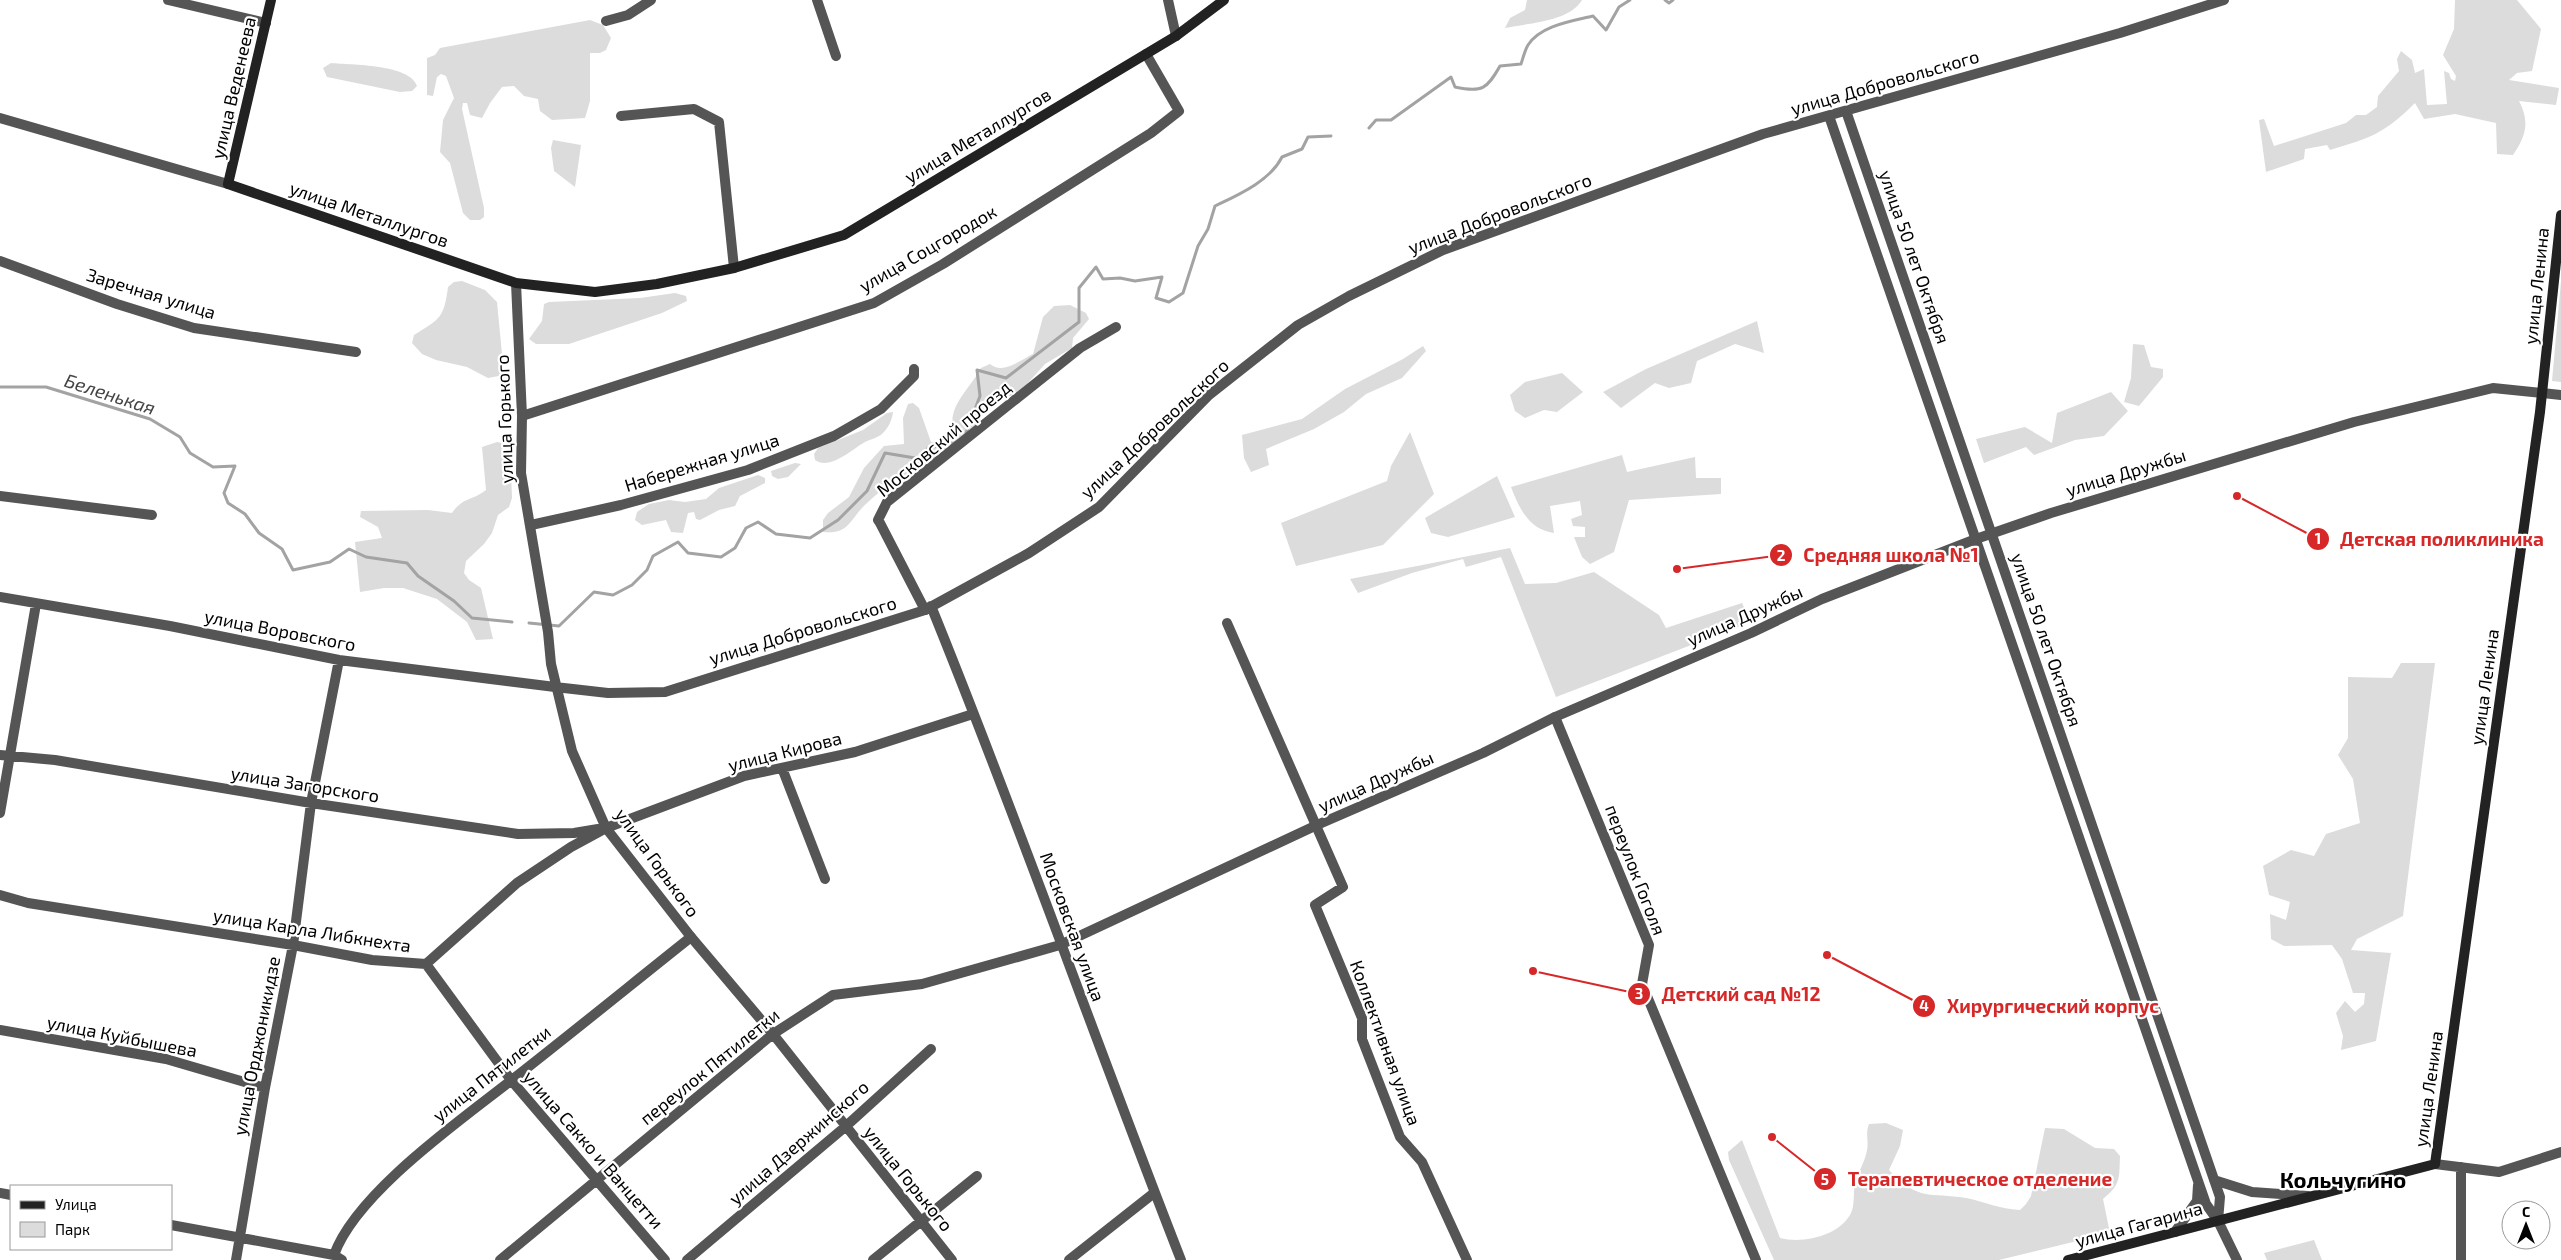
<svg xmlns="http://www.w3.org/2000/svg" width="2561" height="1260" font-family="'Exo 2',sans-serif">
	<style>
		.green { fill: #dcdcdc }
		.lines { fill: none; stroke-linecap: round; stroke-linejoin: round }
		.stream { stroke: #a3a3a3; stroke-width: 3 }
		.minor { stroke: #555; stroke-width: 10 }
		.tertiary { stroke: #555; stroke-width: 10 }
		.secondary { stroke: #222; stroke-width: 10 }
		.labels { text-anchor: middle; stroke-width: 4.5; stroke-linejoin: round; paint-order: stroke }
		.street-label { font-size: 18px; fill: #000; stroke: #fff }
		.water-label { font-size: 19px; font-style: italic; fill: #444; stroke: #fff }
		.district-label { font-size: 22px; font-weight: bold; fill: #000; stroke: #fff }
		.leader { fill: none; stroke: #d62828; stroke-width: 2 }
		.callout-dot { fill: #d62828; stroke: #fff; stroke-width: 2 }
		.mark-label { font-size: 15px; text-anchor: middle; font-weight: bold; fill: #fff }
		.callout-label { font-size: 19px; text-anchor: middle; font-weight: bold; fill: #d62828; stroke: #fff; stroke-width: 4.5; stroke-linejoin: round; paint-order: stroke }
	</style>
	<rect width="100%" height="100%" fill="#fff"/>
	<path class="green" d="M1527 0H1582C1569 22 1528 23 1505 28L1510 18 1525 10Z
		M2455 0H2517L2541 29 2532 71 2517 73 2509 80 2559 88 2556 105 2519 101C2530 122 2526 136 2513 155L2497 154 2496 123 2455 114 2424 119 2415 103C2384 134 2370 138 2330 150L2327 145 2305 149 2304 159 2266 172 2259 120 2264 119 2274 146 2346 123 2356 115H2366L2377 107 2378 96 2399 71 2397 59 2401 51 2412 60 2415 73 2424 69 2427 105 2447 104 2444 71 2449 73 2451 79 2455 81 2456 76 2443 55 2454 29Z
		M590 20 603 25 611 38 606 50 600 53H590V101L585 118 552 120 540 111 538 99 524 96 514 86 502 87 490 103 482 118 470 115 467 103H463L462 109 484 208V217L480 220H470L463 213 450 163 440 152 443 120 454 98 446 76 441 74 437 77 433 96 427 95V58L435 55 440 48Z
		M331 63C351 65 410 64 417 86L412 91 400 92 327 77 323 68Z
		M553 140 581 145 575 187 554 171 551 148Z
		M462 281 485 290 497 302 504 375 488 378 467 367 436 360 422 354 412 343 414 335C440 319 444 318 448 287L454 282Z
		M2561 281V382L2552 381Z
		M675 293 686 296 687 301 662 313 569 344H536L529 339 542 321 544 304 549 302 640 298Z
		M1070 305 1086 313 1089 319 1073 338 1072 348 1045 364 1018 394 990 401 976 428 931 463 911 468 907 477 889 480C883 491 876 494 867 503 850 518 850 535 823 532V520L828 513 849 497 864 468 884 446 904 444 903 418 908 404 913 403 919 408 931 442 944 441 954 431C946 407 970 389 981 368L990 364C1003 375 1020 360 1033 354L1043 317 1054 306Z
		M1757 321 1764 353 1735 344 1697 361 1691 383 1669 388 1655 383 1621 408 1603 392 1646 369Z
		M2133 344 2144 345 2151 367 2163 369V377L2139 406 2124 402 2131 378Z
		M1423 346 1426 351 1402 378 1366 394 1344 412 1314 429 1266 449 1269 465 1251 472 1244 458 1242 435 1302 419 1345 389 1403 359Z
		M1562 373 1583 392 1557 412 1544 410 1525 418 1515 411 1510 395 1525 382Z
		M2111 392 2128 411 2104 436 2075 440 2034 455 2026 447 1984 463 1976 439 2025 427 2052 443 2057 413Z
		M893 412C892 420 889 427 883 433 878 438 871 439 865 442 852 449 830 471 815 460L814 454 818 448 863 430 887 413Z
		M1410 432 1434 494 1383 545 1296 566 1281 523 1387 481 1391 466Z
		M497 442 510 445 512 498 509 507 498 515 492 533 484 544 466 561 464 573 469 580 481 588 493 639 476 640 467 622 437 599 403 588H384L360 592 355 542 382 538 378 527 360 517 361 511 428 510 452 513C463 497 472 501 486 490L482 447Z
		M1622 455 1627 472 1695 457 1696 478H1721V494L1629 500 1614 552 1590 564 1582 557 1574 537H1585V527L1573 526 1571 519 1582 515 1580 501 1550 506 1554 533C1529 530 1519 508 1511 487Z
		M795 463 801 464 788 477 778 479 772 476 771 471Z
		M758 475 765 478V483L740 496 735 506 719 510 700 520 696 519 694 512 688 513 683 533 671 532 666 520 642 525 635 520 637 512 649 504 669 500 685 502 706 499 719 488Z
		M1497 476 1515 517 1448 537 1431 533 1425 518Z
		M1510 548 1525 584 1556 583 1594 572 1659 615 1666 628 1742 603 1751 622 1556 697 1501 557 1466 567 1463 559 1412 573 1358 593 1350 579Z
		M2401 663H2435L2403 916 2357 939 2351 950 2391 953 2376 1041 2341 1050 2343 1036 2336 1013 2345 1001 2355 1012 2364 1004 2365 993H2353L2342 959 2332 945 2284 946 2271 939 2270 914 2286 920 2290 902 2269 895 2263 866 2291 850 2314 856 2326 834 2360 823 2353 779 2338 755 2348 738V677L2392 678Z
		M1886 1123 1903 1130 1900 1146 1889 1170C1919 1202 1929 1192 1966 1198 1986 1202 1999 1209 2020 1210L2026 1204 2031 1196 2045 1128 2064 1129 2095 1148 2114 1149 2120 1156C2119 1179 2121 1184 2103 1199L2110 1233 1999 1260H1774L1729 1160 1728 1152 1742 1140 1780 1238C1802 1244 1840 1236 1851 1213 1855 1205 1853 1192 1855 1183 1858 1172 1865 1162 1867 1150 1869 1141 1865 1134 1869 1124Z
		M2314 1240 2322 1260H2267L2264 1253Z"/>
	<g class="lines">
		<path class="stream" d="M1665 0 1669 3 1673 0
			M1369 128 1376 120H1391L1451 77 1455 87C1482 93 1487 89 1500 66L1521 64C1523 58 1525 50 1528 45 1541 25 1573 21 1593 16L1606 30 1619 7 1630 0
			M0 387H46L150 419 180 437 190 453 213 467 235 466 224 493 228 503 245 514 259 533 282 549 293 570 330 562 349 549 366 557 407 563 418 576 454 601 472 618 512 622
			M966 433 980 396 977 370 1006 378 1079 322V288L1096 267 1103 279 1120 278 1135 281 1162 277 1156 298 1169 302 1183 293 1198 246 1208 229 1215 206C1238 195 1270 181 1282 157L1302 149 1308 137 1331 136
			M529 623 559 626 594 592 613 595 632 585 647 570 653 556 678 542 688 553 721 557 735 548 746 528 758 522 776 534 810 538 838 520 867 491 885 453 921 459 928 448 956 442"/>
		<path class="minor" d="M168 0 266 23
			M817 0 836 56
			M1168 0 1176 36
			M606 21 628 15 651 0
			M1846 111 2220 1197 2218 1221
			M621 116 694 109 719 122 734 268
			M1829 116 2206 1204 2218 1221 2237 1260
			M0 261 117 304 194 328 356 352
			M522 416 874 303 943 264 1151 133 1179 111 1146 54
			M0 496 152 515
			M531 525 621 505 748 470 834 436 881 409 914 376V369
			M0 597 170 626 339 660 555 687
			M925 610 880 523 878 520 887 502 1080 348 1116 327
			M1227 623 1343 887 1315 905 1362 1018V1039L1400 1137 1422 1162 1467 1260
			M1555 717 1649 945 1642 984 1756 1260
			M0 755 55 760 311 803 518 834 574 833 598 829
			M782 768 825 879
			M0 813 36 604
			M0 895 28 903 293 945 372 960 426 964 517 883 571 847 606 828 744 776 855 752 973 714
			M426 964 511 1080 665 1260
			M0 1030 166 1059 265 1088
			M2435 1164 2499 1172 2561 1152
			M2461 1167V1260
			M2214 1180 2252 1192 2308 1196
			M0 1193 11 1195
			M171 1225 334 1255 342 1260
			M2175 1232 2197 1201 2198 1185
			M334 1255C356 1193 461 1120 513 1079 573 1032 632 984 691 937
			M236 1260 265 1088 293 945 311 803 339 660
			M500 1260 773 1034 952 1260
			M687 1260 845 1127 931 1049
			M873 1260 977 1176
			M1069 1260 1154 1193"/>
		<path class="tertiary" d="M0 118 228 184
			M516 283 522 416 521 473 548 632 551 664 572 751 606 828 691 937 773 1034 833 995 922 984 1060 945 1317 825 1483 753 1555 717 1751 633 1822 599 1976 539 2051 513 2354 422 2493 388 2561 395
			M931 606C1019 822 1096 1043 1181 1260
			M555 687 608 693 665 692 925 610 1029 553 1099 507 1209 395 1298 325 1349 296 1443 250 1763 134 2120 33 2224 0"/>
		<path class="secondary" d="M271 0 228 184 516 283 595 292 657 284 734 268 844 235 1176 36 1224 0
			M2068 1260 2435 1164 2540 412 2561 215"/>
	</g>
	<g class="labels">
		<g class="street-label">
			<text transform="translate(1885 83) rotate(-16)" y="6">улица Добровольского</text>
			<text transform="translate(234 88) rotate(-77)" y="6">улица Веденеева</text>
			<text transform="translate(978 136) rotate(-31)" y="6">улица Металлургов</text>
			<text transform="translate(1500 214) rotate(-21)" y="6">улица Добровольского</text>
			<text transform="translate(369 215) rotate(19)" y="6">улица Металлургов</text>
			<text transform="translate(928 249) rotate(-30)" y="6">улица Соцгородок</text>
			<text transform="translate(1914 257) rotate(71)" y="6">улица 50 лет Октября</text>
			<text transform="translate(2537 286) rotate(-84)" y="6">улица Ленина</text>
			<text transform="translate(151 294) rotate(17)" y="6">Заречная улица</text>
			<text transform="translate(505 419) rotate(-92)" y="6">улица Горького</text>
			<text transform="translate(1155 429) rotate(-43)" y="6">улица Добровольского</text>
			<text transform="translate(944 439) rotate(-40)" y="6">Московский проезд</text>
			<text transform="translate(702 463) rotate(-17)" y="6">Набережная улица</text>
			<text transform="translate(2126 473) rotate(-17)" y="6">улица Дружбы</text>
			<text transform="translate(1745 616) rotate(-24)" y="6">улица Дружбы</text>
			<text transform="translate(280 631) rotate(11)" y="6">улица Воровского</text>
			<text transform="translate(803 631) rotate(-17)" y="6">улица Добровольского</text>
			<text transform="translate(2046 640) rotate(71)" y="6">улица 50 лет Октября</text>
			<text transform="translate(2485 687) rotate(-82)" y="6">улица Ленина</text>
			<text transform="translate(785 752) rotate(-14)" y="6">улица Кирова</text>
			<text transform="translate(1376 782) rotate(-24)" y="6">улица Дружбы</text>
			<text transform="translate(305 785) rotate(9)" y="6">улица Загорского</text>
			<text transform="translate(657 863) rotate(54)" y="6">улица Горького</text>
			<text transform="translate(1635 870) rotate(69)" y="6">переулок Гоголя</text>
			<text transform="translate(1072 927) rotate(70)" y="6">Московская улица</text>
			<text transform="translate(312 931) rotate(9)" y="6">улица Карла Либкнехта</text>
			<text transform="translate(122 1037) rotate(11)" y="6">улица Куйбышева</text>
			<text transform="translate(1385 1043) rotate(70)" y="6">Коллективная улица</text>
			<text transform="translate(257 1046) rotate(-79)" y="6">улица Орджоникидзе</text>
			<text transform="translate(710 1067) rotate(-39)" y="6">переулок Пятилетки</text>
			<text transform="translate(492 1074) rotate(-38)" y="6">улица Пятилетки</text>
			<text transform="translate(2429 1089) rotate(-82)" y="6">улица Ленина</text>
			<text transform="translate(799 1143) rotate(-41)" y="6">улица Дзержинского</text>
			<text transform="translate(593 1150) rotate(49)" y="6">улица Сакко и Ванцетти</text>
			<text transform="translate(908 1179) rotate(51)" y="6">улица Горького</text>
			<text transform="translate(2139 1225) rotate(-15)" y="6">улица Гагарина</text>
		</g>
		<g class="water-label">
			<text transform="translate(110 394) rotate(18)" y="7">Беленькая</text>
		</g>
		<g class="district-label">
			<text x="2343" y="1188">Кольчугино</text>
		</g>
	</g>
	<path class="leader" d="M2237 496L2318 539M1677 569L1781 555M1533 971L1639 994M1827 955L1924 1006M1772 1137L1825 1179"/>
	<g class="callout-dot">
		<circle cx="2237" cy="496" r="5"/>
		<circle cx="1677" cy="569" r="5"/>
		<circle cx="1533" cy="971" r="5"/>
		<circle cx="1827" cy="955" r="5"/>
		<circle cx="1772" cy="1137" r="5"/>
		<circle cx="2318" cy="539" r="12"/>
		<circle cx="1781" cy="555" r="12"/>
		<circle cx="1639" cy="994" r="12"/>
		<circle cx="1924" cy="1006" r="12"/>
		<circle cx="1825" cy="1179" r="12"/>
	</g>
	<g class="mark-label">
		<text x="2318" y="544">1</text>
		<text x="1781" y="561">2</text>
		<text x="1639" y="999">3</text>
		<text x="1924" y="1011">4</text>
		<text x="1825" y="1185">5</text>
	</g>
	<g class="callout-label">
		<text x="2442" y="546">Детская поликлиника</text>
		<text x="1891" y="562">Средняя школа №1</text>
		<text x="1741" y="1001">Детский сад №12</text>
		<text x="2053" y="1013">Хирургический корпус</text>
		<text x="1980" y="1186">Терапевтическое отделение</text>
	</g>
	<rect x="10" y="1185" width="162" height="65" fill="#ffffff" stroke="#999999"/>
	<rect x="20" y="1201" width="25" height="8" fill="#222222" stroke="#999999"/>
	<text x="55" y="1210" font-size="15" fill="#000000">Улица</text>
	<rect x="20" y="1222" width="25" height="15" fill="#dcdcdc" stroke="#999999"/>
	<text x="55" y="1235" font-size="15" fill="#000000">Парк</text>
	<g transform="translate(2526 1225)"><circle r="24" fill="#ffffff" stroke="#999999"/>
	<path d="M0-4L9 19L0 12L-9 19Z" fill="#000000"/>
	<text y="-8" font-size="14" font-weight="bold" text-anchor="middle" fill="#000000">С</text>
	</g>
</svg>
